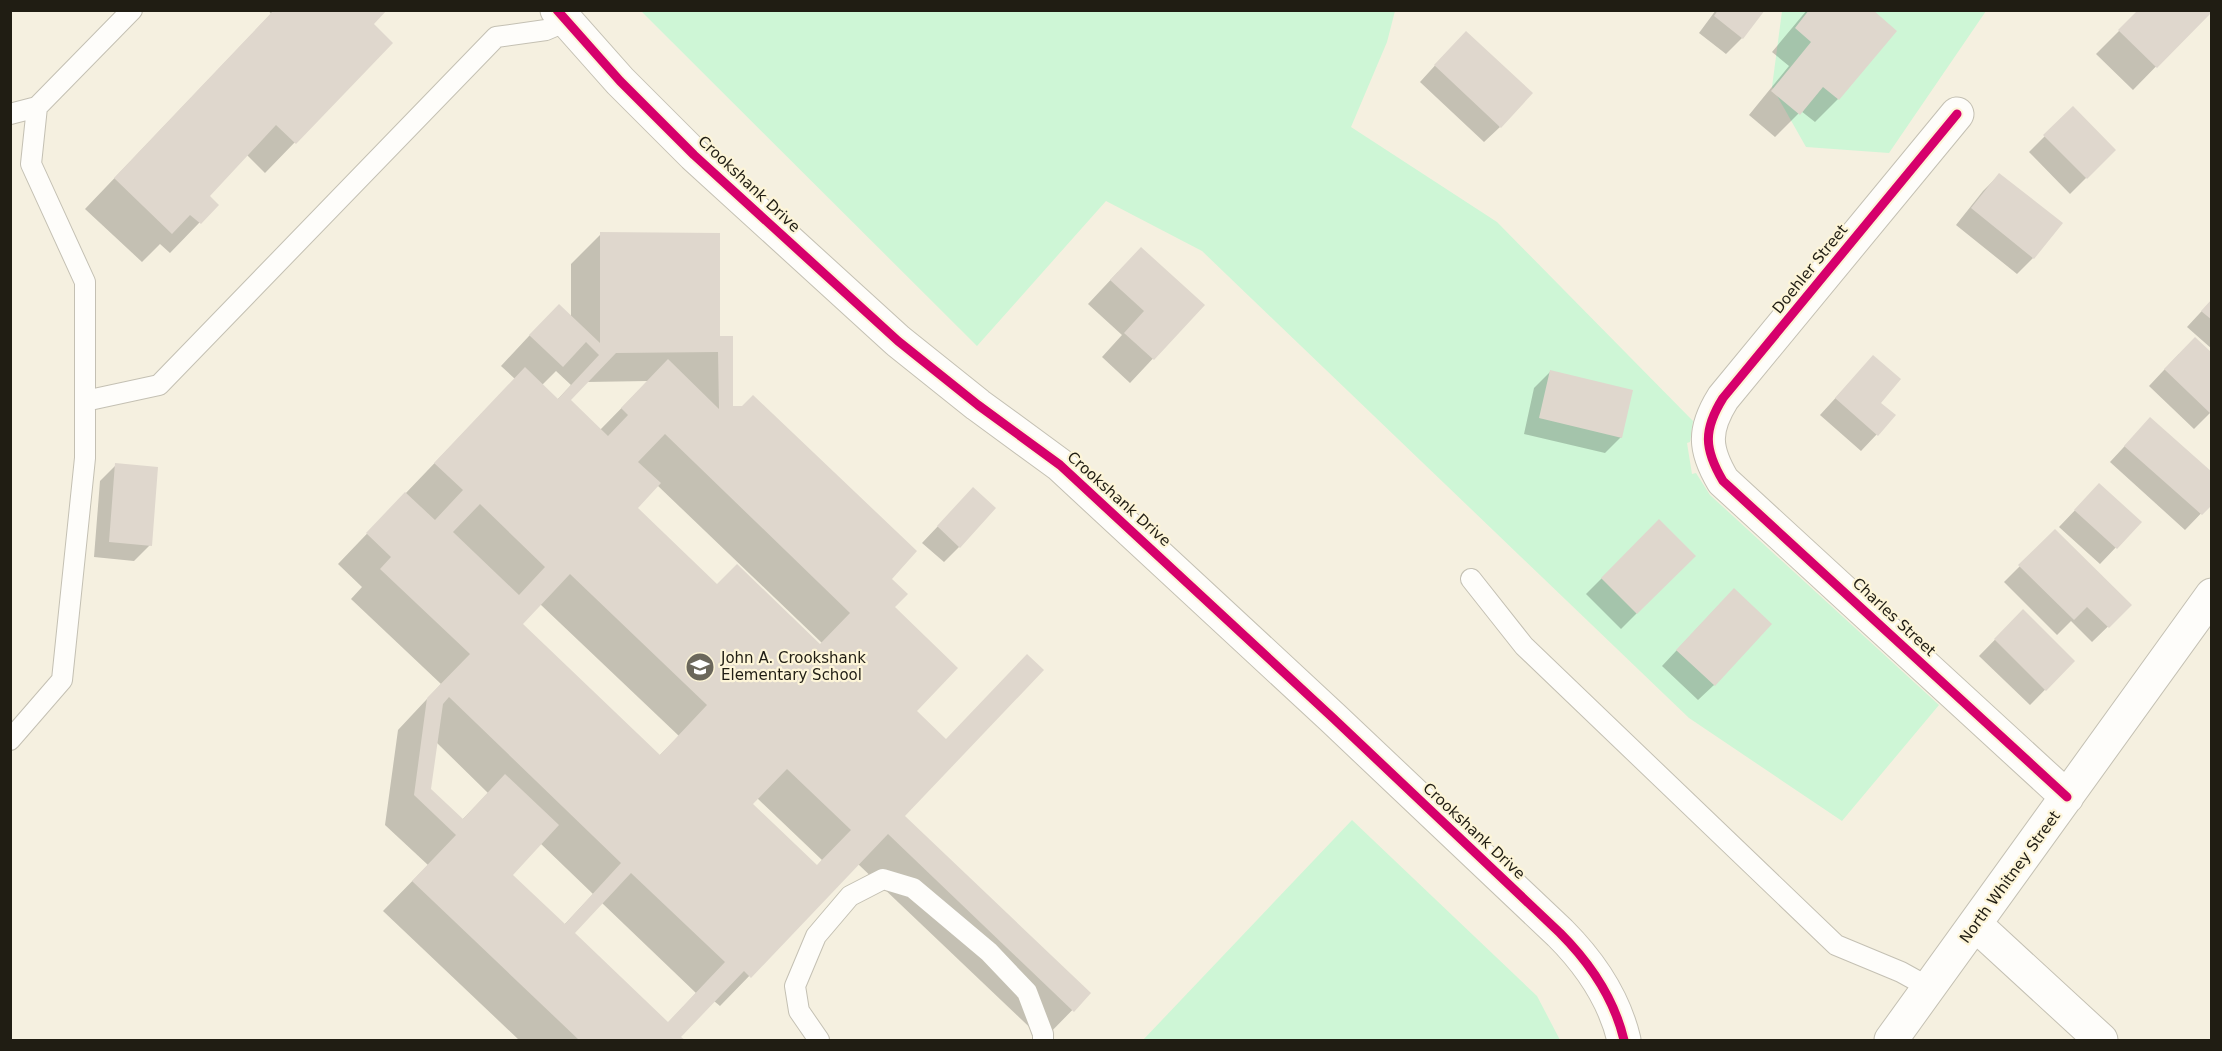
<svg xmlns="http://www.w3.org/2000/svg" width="2222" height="1051" font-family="'DejaVu Sans',sans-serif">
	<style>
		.green { fill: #cef6d6 }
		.shadow { fill: #0003; fill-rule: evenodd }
		.building { fill: #dfd7cd; fill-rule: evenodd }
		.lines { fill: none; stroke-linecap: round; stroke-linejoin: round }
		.lane-casing { stroke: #c4c0b3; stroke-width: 22 }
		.street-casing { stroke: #c4c0b3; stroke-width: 35 }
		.lane { stroke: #fefdfa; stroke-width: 20 }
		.street { stroke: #fefdfa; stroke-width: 33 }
		.cycleway-casing { stroke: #fdf5d8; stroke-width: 13 }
		.cycleway { stroke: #d6006c; stroke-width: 9 }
		.labels { text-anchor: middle; stroke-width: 4.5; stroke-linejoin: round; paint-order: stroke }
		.street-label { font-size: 15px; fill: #201d13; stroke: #fdf5d8 }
		.poi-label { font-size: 15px; fill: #201d13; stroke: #fdf5d8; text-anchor: start }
	</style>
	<rect width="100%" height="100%" fill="#f5f0e0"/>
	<path class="green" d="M641 11H1395L1387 42 1351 127 1497 222 1693 421 1690 442 1687 443 1692 474 1696 473 1710 495 1939 705 1842 821 1689 718 1202 251 1106 201 977 346Z
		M1782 11H1986L1889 153 1806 147 1772 87Z
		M1352 820 1537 996 1560 1040H1143Z"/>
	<path class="shadow" d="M268 10H385L372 24 391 43 265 173 247 155 208 196 217 205 199 223 170 253 160 244 142 262 85 209 271 14Z
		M1716 10H1763L1742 38 1726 54 1699 33Z
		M1807 10H1870L1895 31 1838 99 1815 122 1801 111 1775 137 1749 115 1789 66 1772 52Z
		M2140 10H2211L2133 90 2096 54Z
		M1450 49 1500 127 1484 142 1420 82Z
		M2073 108 2114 150 2070 194 2029 152Z
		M1999 175 2033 258 2017 274 1956 225 1983 191Z
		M601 234 718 338 731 407 890 579 893 607 915 711 902 816 1089 993 1043 1040 858 864 720 1006 714 1001 679 1037 683 1040H519L383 911 428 865 385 825 398 730 441 684 351 599 362 587 338 564 515 379 501 366 529 336 559 306 571 318V264ZM556 371 571 385 557 400 542 385ZM648 381 600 430 569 400 586 382ZM657 485 822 643 819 646 717 586 635 508ZM540 604 679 736 659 756 520 624ZM436 742 488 793 462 820 429 790ZM757 798 822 860 816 867 751 804ZM540 843 593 894 564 925 510 875ZM602 903 696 993 668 1023 573 934Z
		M1118 272 1203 305 1130 383 1102 357 1122 335 1088 304Z
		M2212 300V349L2187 327Z
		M2179 354 2212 411 2194 429 2149 386Z
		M1873 357 1879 403 1894 416 1861 451 1820 415Z
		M1550 372 1621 437 1605 453 1524 434 1534 388Z
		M2135 435 2212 502 2185 530 2110 462Z
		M116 465 150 545 134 561 94 557 100 481Z
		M2099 485 2140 522 2100 564 2059 527Z
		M958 505 959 547 944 562 922 543Z
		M1659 521 1694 556 1621 629 1586 594Z
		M2055 531 2130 605 2092 642 2071 621 2057 635 2004 582Z
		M1718 606 1714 685 1698 700 1662 666Z
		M2023 611 2073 661 2030 705 1979 656Z"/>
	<path class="building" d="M274 10H387L374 24 393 43 296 144 276 125 210 196 219 205 201 224 190 215 172 234 114 178Z
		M1718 10H1765L1743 39 1714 16Z
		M1809 10H1873L1897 31 1839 100 1823 87 1800 115 1771 91 1811 42 1795 28Z
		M2138 10H2212V12L2157 68 2118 30Z
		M1466 31 1533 93 1501 128 1434 65Z
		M2073 106 2116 150 2087 179 2043 135Z
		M1999 173 2063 223 2034 259 1971 208Z
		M600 232 720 233V336H733V406H742L753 395 917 551 892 579 908 594 895 607 958 668 917 711 946 739 1027 654 1044 670 905 816 1091 993 1074 1012 888 834 751 978 744 971 681 1037 685 1040H579L412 881 456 835 414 795 427 698 470 654 380 569 391 557 366 533 405 492 435 520 463 490 434 463 525 367 558 399 599 355 586 342 563 367 529 335 559 304 600 343ZM718 352 719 409 668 359 621 408 628 415 608 436 571 400 616 353ZM665 434 850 613 820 644 737 564 717 584 638 508 661 483 638 462ZM480 504 545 567 519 595 453 532ZM570 574 707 705 660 755 523 624ZM449 697 621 863 565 924 513 875 559 825 505 774 463 819 431 789 443 704ZM787 769 851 830 817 865 753 804ZM631 873 725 962 668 1022 575 933Z
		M1141 247 1205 305 1154 360 1124 333 1144 311 1110 280Z
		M2212 299V320L2201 311Z
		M2195 337 2212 353V415L2164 369Z
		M1873 355 1901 379 1881 403 1896 415 1878 436 1835 398Z
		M1550 370 1633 390 1622 438 1539 418Z
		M2150 417 2212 472V505L2202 515 2124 446Z
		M115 463 158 467 152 546 109 542Z
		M2099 483 2142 522 2117 549 2074 510Z
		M973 487 996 508 960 548 937 526Z
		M1659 519 1696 556 1637 614 1601 578Z
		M2055 529 2132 605 2109 628 2087 607 2074 620 2018 565Z
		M1734 588 1772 624 1715 686 1676 650Z
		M2023 609 2075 661 2046 691 1994 639Z"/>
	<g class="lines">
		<g class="lane-casing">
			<path id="lane" d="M10 114 37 107
				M85 401 159 385 496 37 546 30 567 21
				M1471 579 1524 646 1836 945 1901 972 1930 988
				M10 740 62 680 85 458V282L31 164 37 107 132 10
				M819 1040 799 1011 795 986 816 936 850 896 883 879 913 888 989 952 1027 992 1043 1034V1040"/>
		</g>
		<g class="street-casing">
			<path id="street" d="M557 10 620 81 694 155 898 341 978 405 1060 465 1333 718 1560 933C1591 964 1614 998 1624 1040
				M1957 114 1723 398C1703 430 1704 449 1723 481L2067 797
				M1976 925 2101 1040
				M1891 1040 2212 595"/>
		</g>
		<use href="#lane" class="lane"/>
		<use href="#street" class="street"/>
		<g class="cycleway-casing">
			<path id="cycleway" d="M557 10 620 81 694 155 898 341 978 405 1060 465 1333 718 1560 933C1591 964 1614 998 1624 1040
				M1957 114 1723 398C1703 430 1704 449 1723 481L2067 797"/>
		</g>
		<use href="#cycleway" class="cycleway"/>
	</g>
	<defs>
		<g id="school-disc" transform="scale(1.5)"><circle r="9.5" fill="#6b675b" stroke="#fdf5d8"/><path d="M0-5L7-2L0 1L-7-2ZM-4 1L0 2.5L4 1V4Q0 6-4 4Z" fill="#fff"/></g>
	</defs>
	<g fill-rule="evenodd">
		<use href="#school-disc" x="700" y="667"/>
	</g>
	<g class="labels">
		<g class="street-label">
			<text transform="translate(749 184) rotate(43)" y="5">Crookshank Drive</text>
			<text transform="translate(1810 269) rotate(-51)" y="5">Doehler Street</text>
			<text transform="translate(1119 499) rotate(42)" y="5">Crookshank Drive</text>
			<text transform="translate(1894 617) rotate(43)" y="5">Charles Street</text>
			<text transform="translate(1474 831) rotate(43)" y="5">Crookshank Drive</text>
			<text transform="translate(2010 877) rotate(-54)" y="5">North Whitney Street</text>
		</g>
		<g class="poi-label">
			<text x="721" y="663">John A. Crookshank<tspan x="721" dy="17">Elementary School</tspan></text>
		</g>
	</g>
	<rect width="2222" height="1051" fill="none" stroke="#201d13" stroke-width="24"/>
</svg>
